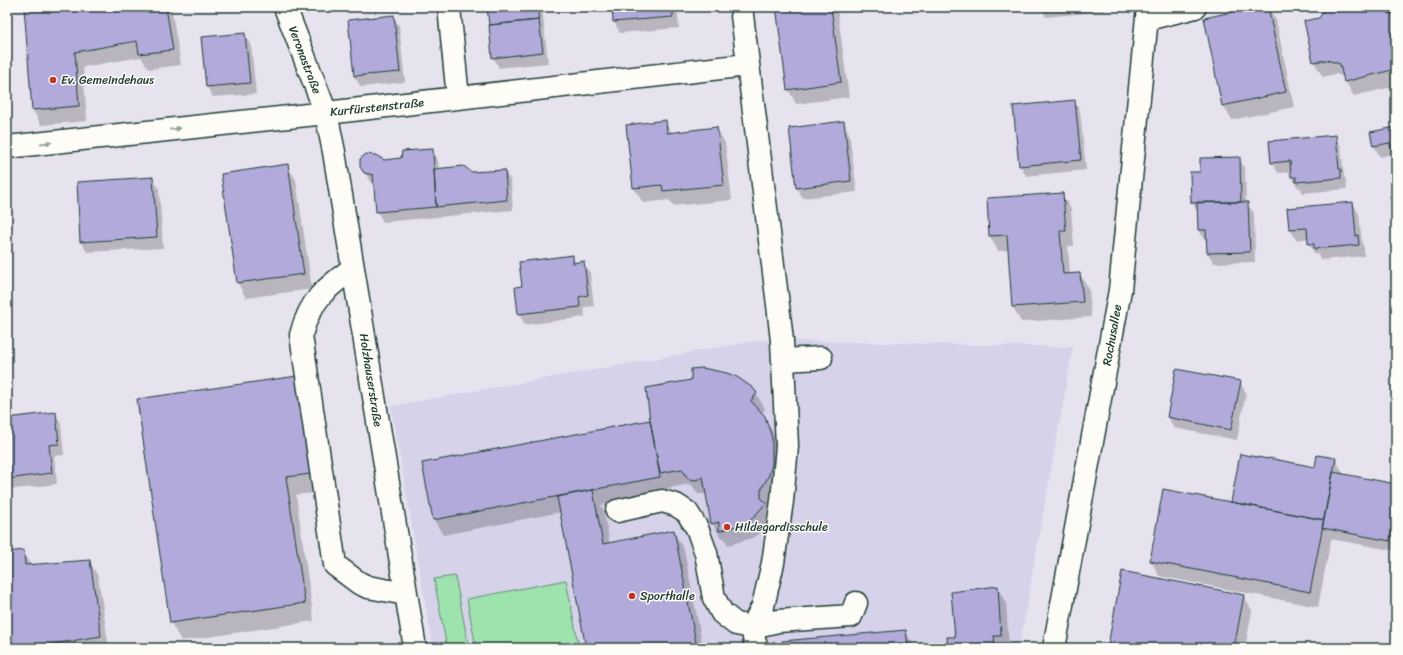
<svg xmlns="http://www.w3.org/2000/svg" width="1403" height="655" font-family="Sriracha,sans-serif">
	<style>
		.built { fill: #d6d2e9 }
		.green { fill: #9ee2ae; stroke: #5e9071 }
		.shadow { fill: #0003 }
		.building { fill: #b1aadb; stroke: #1f3d34 }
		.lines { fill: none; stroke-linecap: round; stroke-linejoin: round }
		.minor-casing { stroke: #1f3d34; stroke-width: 25 }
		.minor { stroke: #fdfcf7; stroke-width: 22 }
		.oneway { fill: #8e9c96 }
		.poi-dot { fill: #c8321e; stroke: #fdfcf7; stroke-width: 1.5 }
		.labels { text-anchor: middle; stroke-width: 3; stroke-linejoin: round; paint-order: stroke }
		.street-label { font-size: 12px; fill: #1f3d34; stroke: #fdfcf7 }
		.poi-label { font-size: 12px; fill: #1f3d34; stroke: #fdfcf7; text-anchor: start }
	</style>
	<rect width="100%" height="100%" fill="#e6e3ef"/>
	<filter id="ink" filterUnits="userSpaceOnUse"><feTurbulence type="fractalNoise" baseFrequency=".025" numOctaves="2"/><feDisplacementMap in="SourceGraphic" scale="8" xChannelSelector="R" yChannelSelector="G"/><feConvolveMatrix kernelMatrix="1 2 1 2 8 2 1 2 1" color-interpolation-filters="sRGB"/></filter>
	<g filter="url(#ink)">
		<path class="built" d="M760 340 1073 347 1019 648H433L391 406Z"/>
		<path class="green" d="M455 576 469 648H447L434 579Z
			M566 580 579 648H476L467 599Z"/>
		<path class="shadow" d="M25 7H171L181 65 149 69 141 57 83 67 87 121 41 125 33 110Z
			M488 7H542L548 63 499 68 493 57Z
			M613 7H677L679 28 620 33 614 22Z
			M777 7H837L849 97 796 104 788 89Z
			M1041 7H1105V11L1046 17Z
			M1260 7H1268L1276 20 1294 107 1232 120 1223 105Z
			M1327 7H1396V86L1354 96 1345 81 1344 77 1336 74 1323 77 1314 62 1305 22 1320 19Z
			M393 16 399 26 405 82 361 87 354 76Z
			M245 34 251 45 256 94 213 97 207 87Z
			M1074 101 1080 111 1086 170 1026 176 1020 165Z
			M665 122 672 133 717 128 725 143 732 200 673 206 669 200 643 203 634 188Z
			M843 122 849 133 857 192 803 198 797 188Z
			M1396 128V162L1393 154 1380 157 1374 146 1371 133Z
			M1335 136 1341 146 1344 176 1346 180 1347 189 1303 193 1300 187 1298 188 1292 177 1291 172 1278 173 1272 162Z
			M432 150 438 160 439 170 471 173 505 171 511 182 513 210 383 222 377 211 375 184H372L361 167 384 161 402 159Z
			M1239 158 1245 169 1246 203 1254 213 1255 262 1214 263 1208 253 1207 240H1205L1199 230 1198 213 1192 202 1201 173Z
			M287 165 296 180 312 289 246 298 238 283 222 175Z
			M153 178 159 189 163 248 87 252 81 242Z
			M1062 194 1071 209 1074 246H1068L1070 274H1080L1089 289 1091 317 1021 322 1013 307 1009 250 998 251 990 236 988 199Z
			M1353 203 1359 214 1362 244 1364 247V256L1321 260 1318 254H1315L1309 244V238L1296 240 1290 229 1288 209Z
			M572 256 576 263 583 262 590 273 594 306 584 307 585 317 525 325 519 314 516 288 524 287Z
			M296 377 321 492 296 495 314 621 181 641 171 623Z
			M1240 382 1246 393 1237 440 1174 428 1168 417Z
			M756 393 765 409 761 414 773 432 780 454 777 490 769 505V510L774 518 760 534 752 538 728 545 724 538H721L712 523 707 494H698L691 484 668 488V492L601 505 603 509 610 544 674 532 684 550 703 648H587L561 512 443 535 434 520 423 463 651 420Z
			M55 413 61 424 64 455 54 456 57 484 7 490V419Z
			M1241 455 1316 468 1335 459 1344 474 1396 486V551L1331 539 1318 607 1159 576 1151 561 1232 503Z
			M23 551 31 565 89 561 98 576 109 648H7V553Z
			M997 587 1006 602 1009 648H949Z
			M1244 596 1252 611 1245 648H1111L1109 645Z
			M906 632 915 648H784Z
			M312 646 313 648H303Z"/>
		<path class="building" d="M24 7H166L173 50 139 54 137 41 75 52 79 106 32 110Z
			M487 7H537L539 20 489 25Z
			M612 7H673V17L613 22Z
			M776 7H831L841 82 787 90Z
			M1255 7H1268L1286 92 1222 106 1204 18Z
			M1326 7H1387L1388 14 1396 13V32L1392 33 1394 45 1396 47V69L1344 82 1340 64 1327 60 1313 62 1304 21 1319 18Z
			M394 15 400 72 354 76 348 20Z
			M539 20 543 52 492 58 489 25Z
			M245 33 250 83 206 87 201 37Z
			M1075 100 1081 160 1019 166 1013 106Z
			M666 120 667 133 717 127 724 185 663 191 662 185 633 188 626 125Z
			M844 121 851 181 796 188 789 128Z
			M1396 127V159H1393L1390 143 1373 146 1370 132Z
			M1336 135 1339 169H1341V178L1296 182V177H1291L1290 161 1271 163 1269 141Z
			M433 149 436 207 376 212 373 175 364 173 360 167V159L366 154 376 155 384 160 401 158 402 151Z
			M1240 157 1241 202 1191 203 1190 172H1200V158Z
			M288 164 304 274 237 283 221 174Z
			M464 166 471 172 505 170 507 200 436 207 434 169Z
			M153 177 157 237 80 242 77 182Z
			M1063 193 1066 231H1060L1063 274 1080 273 1083 302 1012 307 1007 235 989 236 987 198Z
			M1396 194V210H1393L1390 196Z
			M1197 202H1248L1250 252 1207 253 1206 230H1198Z
			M1353 202 1356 236 1358 235 1359 245 1314 249V244H1308L1307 228 1289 229 1287 208Z
			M573 255V263L584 261 588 295 579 297 580 307 518 314 515 287 522 286 519 262Z
			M702 368 727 373 737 377 753 388 757 393 751 401 765 416 772 438V464L769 475 761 490V498L766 503 752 519 743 524 719 531V522L711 524 703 477 696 480 688 479 682 469 660 473 650 420 646 388 691 380V369Z
			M1176 369 1241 381 1231 430 1167 417Z
			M297 376 311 474 286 477 305 603 170 623 137 399Z
			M56 412 59 444 49 445 52 473 7 479V418Z
			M650 420 660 477 433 520 422 463Z
			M1240 454 1268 459V458L1315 467 1317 455 1336 458 1324 520 1231 502Z
			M1333 472 1396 484V510L1390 541 1322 528Z
			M1163 489 1324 520 1310 592 1150 561Z
			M593 490 603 544 674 530 697 648H586L557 497Z
			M24 550 25 565 90 560 101 636 47 645V648H7V552Z
			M1122 571 1244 595 1234 648H1123L1108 645Z
			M998 586 1001 636H994L995 648H948L947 637H955L951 592Z
			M906 630 908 648H783L782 641Z"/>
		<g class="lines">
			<g class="minor-casing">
				<path id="minor" d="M285 7 326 113 334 152 415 648
					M449 7 458 98
					M741 7 778 305 782 341 787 446 782 501 773 563 763 606 752 627 756 648
					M1147 19 1195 7
					M7 147 326 113 747 65
					M353 268C325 289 310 300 301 335L335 565 359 583 368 587 406 594
					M783 360 821 358
					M617 511 662 501 676 505 687 512 697 528 706 553 714 598 722 613 736 624 752 627 778 621 851 616 856 603
					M1054 648 1120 290 1148 7"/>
			</g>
			<use href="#minor" class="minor"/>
		</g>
		<defs><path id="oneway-solid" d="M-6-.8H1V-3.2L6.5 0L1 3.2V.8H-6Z"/></defs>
		<g class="oneway">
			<use href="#oneway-solid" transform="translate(175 129) rotate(-6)"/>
			<use href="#oneway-solid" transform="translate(46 143) rotate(-6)"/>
		</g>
	</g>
	<g class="poi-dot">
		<circle cx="53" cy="80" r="4"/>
		<circle cx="727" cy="527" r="4"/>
		<circle cx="632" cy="596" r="4"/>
	</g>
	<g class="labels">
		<g class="street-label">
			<text transform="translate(305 60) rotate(69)" y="4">Veronastraße</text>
			<text transform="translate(377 107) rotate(-6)" y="4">Kurfürstenstraße</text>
			<text transform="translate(1112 335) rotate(-80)" y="4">Rochusallee</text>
			<text transform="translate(371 380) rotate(81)" y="4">Holzhauserstraße</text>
		</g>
		<g class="poi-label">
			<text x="61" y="84">Ev. Gemeindehaus</text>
			<text x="735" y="531">Hildegardisschule</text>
			<text x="640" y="600">Sporthalle</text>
		</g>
	</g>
	<rect width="1403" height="655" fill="none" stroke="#fdfcf7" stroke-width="24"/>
	<rect x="12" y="12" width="1379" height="631" fill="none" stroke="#1f3d34" stroke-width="1.5" filter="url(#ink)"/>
</svg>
